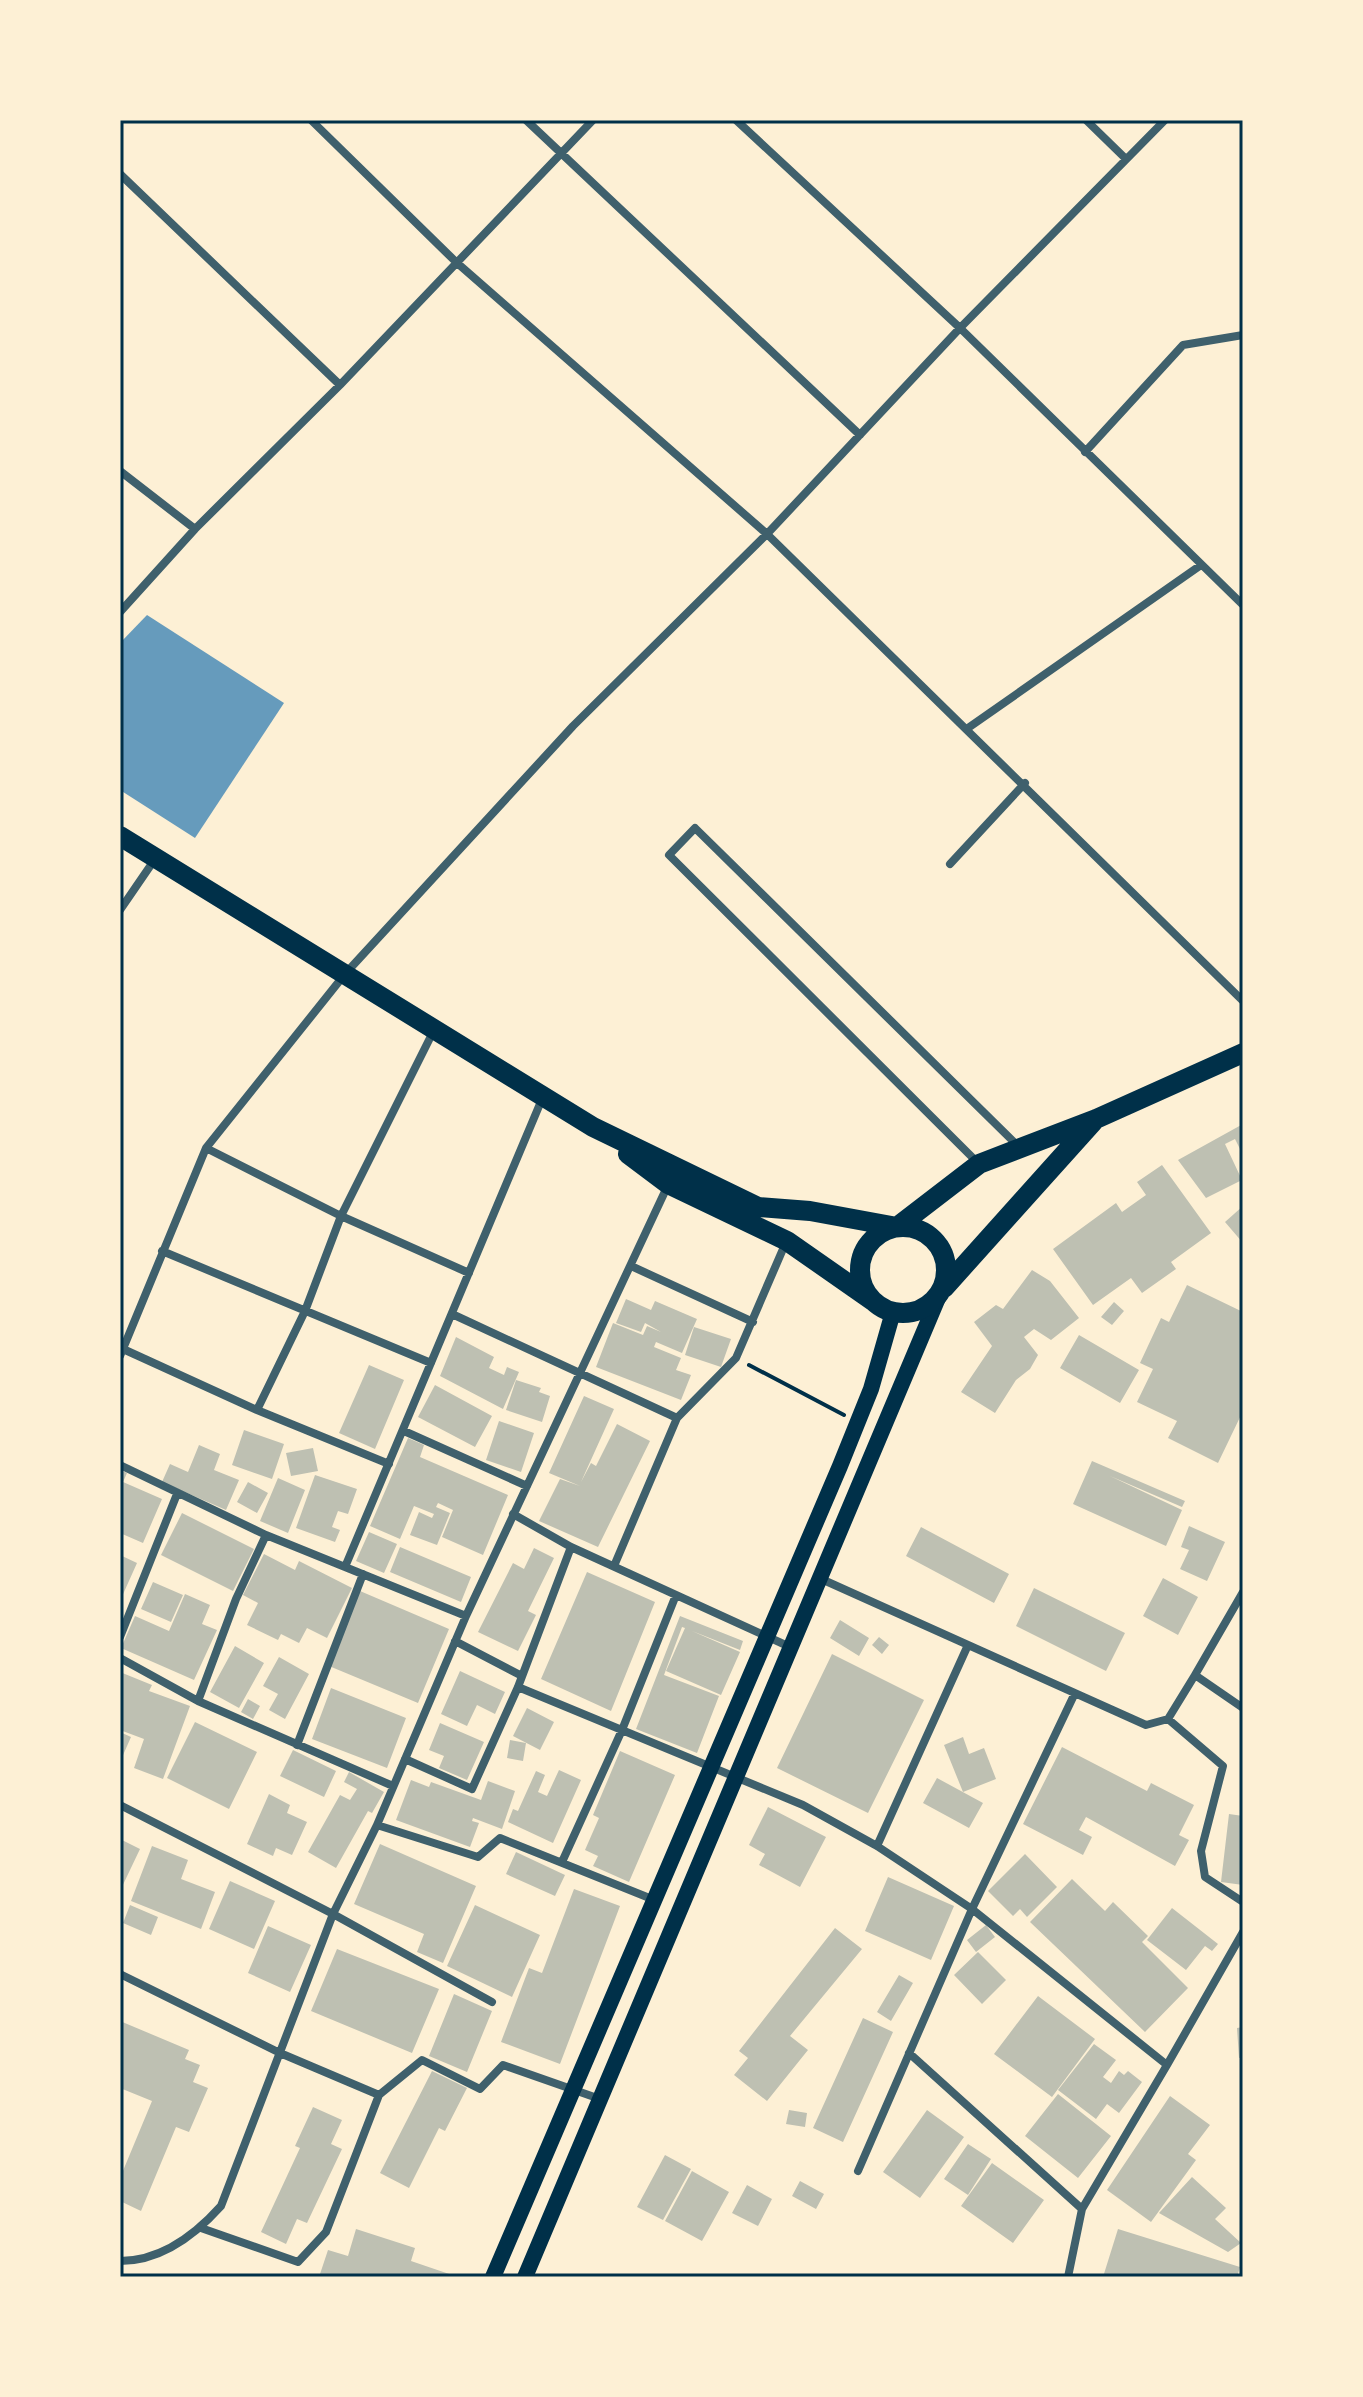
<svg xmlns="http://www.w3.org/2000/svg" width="1363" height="2397" font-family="Ubuntu,sans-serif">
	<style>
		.water { fill: #669bbc }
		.building { fill: #bec0b2 }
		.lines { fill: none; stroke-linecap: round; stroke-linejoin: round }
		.path { stroke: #003049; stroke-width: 4 }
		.minor { stroke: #3f606c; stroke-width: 8 }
		.secondary { stroke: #003049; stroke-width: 16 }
		.primary { stroke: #003049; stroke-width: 20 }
		.neatline { fill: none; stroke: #003049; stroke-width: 3 }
	</style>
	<rect width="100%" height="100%" fill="#fdf0d5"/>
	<path class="water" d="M147 615 284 703 195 838 120 790V643Z"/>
	<path class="building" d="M1243 1124V1155L1235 1139 1225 1144 1242 1180 1206 1198 1178 1160Z
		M1162 1165 1211 1233 1171 1262 1176 1269 1142 1293 1131 1278 1093 1305 1053 1249 1116 1203 1122 1212 1146 1195 1137 1182Z
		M1243 1206V1243L1225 1222Z
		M1032 1270 1050 1281 1079 1318 1051 1340 1034 1329 1024 1337 1038 1355 1030 1369 1016 1380 995 1413 961 1392 992 1346 974 1322 996 1305 1003 1309Z
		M1187 1285 1243 1312V1411L1218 1463 1168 1438 1177 1421 1137 1402 1153 1369 1140 1363 1161 1318 1169 1322Z
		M626 1299 651 1310 655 1301 697 1319 682 1353 656 1342 654 1347 681 1358 676 1370 691 1375 681 1400 596 1367 613 1323 643 1335 647 1326 661 1332 645 1323 641 1332 616 1323Z
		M1114 1302 1124 1311 1112 1325 1101 1317Z
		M694 1327 731 1339 721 1367 685 1355Z
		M1079 1335 1139 1370 1120 1403 1060 1368Z
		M456 1337 494 1357 489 1368 504 1375 507 1367 519 1372 503 1409 440 1376Z
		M369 1365 404 1380 375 1449 339 1433Z
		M516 1380 541 1388 539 1392 550 1396 542 1422 506 1410Z
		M435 1385 492 1416 475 1447 418 1417Z
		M584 1396 614 1409 581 1482 591 1463 596 1466 617 1424 650 1441 598 1547 539 1521 560 1479 580 1486 549 1473Z
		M499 1421 534 1433 521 1472 486 1460Z
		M244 1430 284 1444 272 1479 232 1465Z
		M408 1438 424 1445 420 1457 508 1495 483 1555 442 1537 453 1510 438 1503 436 1507 450 1513 437 1545 410 1535 419 1512 432 1518 434 1514 414 1506 400 1539 370 1526Z
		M199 1445 220 1454 214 1470 239 1480 226 1510 162 1482 170 1464 188 1472Z
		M313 1448 318 1471 291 1476 286 1453Z
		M1092 1461 1185 1501 1182 1507 1110 1476 1182 1510 1166 1546 1073 1504Z
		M120 1470 127 1473 123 1482 162 1499 143 1543 120 1533Z
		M315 1475 357 1489 348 1514 338 1511 332 1527 340 1530 335 1542 296 1528Z
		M278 1478 305 1490 288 1533 260 1521Z
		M248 1482 268 1493 257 1513 237 1502Z
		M182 1513 254 1549 233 1591 161 1555Z
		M1189 1526 1225 1542 1207 1581 1180 1569 1189 1550 1181 1547Z
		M921 1527 1009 1574 994 1603 906 1556Z
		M369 1532 397 1544 384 1573 356 1561Z
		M400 1547 471 1577 461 1602 390 1572Z
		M534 1548 554 1558 528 1611 536 1615 518 1651 478 1632 513 1563 524 1569Z
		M264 1554 295 1570 299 1561 352 1588 327 1638 307 1628 299 1643 281 1634 278 1640 247 1625 258 1603 243 1595Z
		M120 1555 137 1563 120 1601Z
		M587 1572 655 1602 611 1711 541 1679Z
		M1163 1578 1198 1597 1178 1635 1143 1616Z
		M153 1582 183 1595 171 1622 141 1609Z
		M1034 1588 1125 1633 1106 1671 1016 1626Z
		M360 1591 449 1629 418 1703 329 1666Z
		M185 1594 210 1605 202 1624 217 1630 194 1680 121 1648 135 1616 169 1631Z
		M680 1616 743 1641 740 1650 692 1631 740 1652 721 1695 666 1671 685 1628 682 1627 664 1675 719 1696 697 1753 636 1729Z
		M840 1620 869 1638 859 1656 830 1638Z
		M879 1637 889 1645 882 1654 872 1645Z
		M235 1646 264 1663 239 1708 210 1692Z
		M832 1654 924 1700 868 1813 777 1768Z
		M279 1657 309 1674 285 1719 269 1710 278 1694 263 1686Z
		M460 1671 505 1692 495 1714 477 1705 467 1726 441 1714Z
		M120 1672 152 1685 149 1691 190 1706 163 1779 134 1768 144 1739 120 1730Z
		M331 1688 406 1718 387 1768 312 1739Z
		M248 1699 260 1706 253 1719 241 1712Z
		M527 1708 554 1722 540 1750 513 1736Z
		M195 1722 257 1752 229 1809 167 1778Z
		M440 1723 484 1742 467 1780 439 1768 444 1756 429 1750Z
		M120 1732 131 1737 120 1762Z
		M963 1737 969 1754 984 1748 996 1779 963 1792 944 1745Z
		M510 1740 526 1743 523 1761 507 1758Z
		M1062 1747 1147 1791 1151 1783 1194 1805 1179 1835 1189 1840 1175 1866 1086 1817 1079 1830 1092 1837 1083 1855 1023 1824Z
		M293 1750 336 1771 324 1797 280 1776Z
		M620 1751 675 1775 629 1882 593 1866 598 1856 585 1850 599 1818 593 1815Z
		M559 1770 581 1780 553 1843 508 1822 513 1809 518 1811 536 1771 545 1775 538 1792 547 1796Z
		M349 1772 384 1792 372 1813 368 1811 336 1868 308 1852 340 1795 350 1800 357 1789 344 1782Z
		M937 1778 983 1803 969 1828 923 1803Z
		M411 1780 429 1787 431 1782 481 1800 488 1781 515 1791 502 1829 473 1818 472 1821 479 1823 470 1847 396 1820Z
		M269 1794 290 1805 287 1813 307 1822 292 1855 276 1848 273 1856 247 1844Z
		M768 1807 826 1837 800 1887 759 1865 765 1854 749 1845Z
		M1229 1814 1243 1816V1885L1221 1882Z
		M120 1839 140 1849 120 1891Z
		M380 1844 476 1886 443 1963 417 1952 424 1934 354 1904Z
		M152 1846 188 1860 181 1879 215 1892 201 1929 131 1901Z
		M516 1852 565 1875 555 1896 506 1874Z
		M1025 1854 1057 1887 1027 1917 1020 1909 1013 1916 988 1891Z
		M888 1877 954 1906 931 1960 865 1931Z
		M1072 1879 1105 1911 1113 1902 1148 1936 1142 1942 1188 1988 1145 2032 1030 1922Z
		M230 1881 275 1901 254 1949 209 1929Z
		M574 1889 620 1906 560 2064 501 2042 529 1968 542 1973Z
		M130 1905 158 1917 151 1935 123 1923Z
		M475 1905 540 1935 512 1997 447 1966Z
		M1172 1908 1218 1944 1212 1951 1205 1946 1186 1970 1147 1940Z
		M986 1925 995 1937 976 1952 967 1940Z
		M268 1926 311 1945 290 1992 248 1973Z
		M835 1928 862 1949 790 2036 808 2050 767 2101 734 2075 748 2058 739 2051Z
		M337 1949 439 1989 412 2053 311 2011Z
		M978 1952 1006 1980 982 2004 954 1975Z
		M899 1975 913 1983 891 2021 877 2012Z
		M454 1994 492 2011 467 2072 429 2056Z
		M1038 1996 1095 2039 1052 2097 994 2054Z
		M863 2018 893 2032 843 2142 813 2128Z
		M120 2021 189 2050 185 2059 200 2065 193 2082 208 2088 189 2132 176 2127 141 2211 120 2201V2178L152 2101 120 2088Z
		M1243 2027V2057L1239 2058 1237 2028Z
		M1094 2044 1116 2060 1103 2077 1111 2083 1119 2071 1124 2075 1128 2071 1142 2082 1119 2113 1107 2104 1096 2119 1058 2090Z
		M432 2071 467 2088 445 2131 439 2128 409 2188 380 2173Z
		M1058 2094 1111 2136 1078 2178 1025 2136Z
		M1170 2096 1210 2125 1188 2154 1196 2160 1151 2222 1107 2190Z
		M313 2107 342 2120 331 2144 342 2149 307 2223 297 2219 286 2244 261 2232 300 2148 295 2146Z
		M789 2110 807 2113 805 2127 786 2124Z
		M927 2110 964 2137 920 2198 883 2172Z
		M968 2144 991 2159 968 2195 944 2179Z
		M665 2155 691 2169 663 2220 637 2207Z
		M992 2163 1044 2200 1013 2243 961 2206Z
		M692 2171 729 2192 702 2241 665 2221Z
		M1192 2177 1226 2208 1215 2219 1241 2243 1228 2252 1159 2213Z
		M800 2181 824 2194 816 2209 792 2196Z
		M747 2185 772 2199 758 2226 732 2213Z
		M356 2229 415 2248 411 2261 458 2277H319L328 2250 348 2256Z
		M1118 2229 1240 2267 1237 2277H1103Z"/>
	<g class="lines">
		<path class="path" d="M749 1365 844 1415"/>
		<path class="minor" d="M311 120 456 262 767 534 1243 1001
			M526 120 860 435
			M736 120 960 328 1243 605
			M1086 120 1126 159
			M120 174 340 385
			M1085 452 1183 345 1243 335
			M120 471 195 529
			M120 612 195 529 340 385 593 120
			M968 728 1201 565
			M950 864 1025 783
			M120 910 155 859
			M206 1148 341 1216 469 1273
			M979 1164 669 855 695 828 1019 1147
			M162 1251 431 1363
			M631 1266 753 1322
			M452 1314 677 1418
			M123 1349 257 1410 389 1464
			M120 1356 206 1148 345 974 573 726 767 534 960 328 1165 120
			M257 1410 305 1311 341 1216 434 1030
			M404 1431 527 1486
			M120 1465 266 1535 466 1616
			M513 1514 571 1547 790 1647
			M614 1566 677 1418 736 1358 786 1242
			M345 1567 542 1099
			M819 1578 1146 1725 1168 1719 1195 1675
			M1243 1592 1195 1675 1243 1708
			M120 1637 177 1494
			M455 1641 522 1676
			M120 1658 198 1701 393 1786
			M518 1687 803 1805 877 1846 972 1909 858 2171
			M198 1701 236 1599 266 1535
			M1168 1719 1223 1766 1201 1851 1205 1877 1243 1902
			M297 1745 363 1574
			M405 1759 472 1789 518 1687 571 1547
			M120 1805 333 1914 492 2002
			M377 1825 478 1857 500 1838 652 1899
			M877 1846 968 1645
			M562 1862 622 1730 676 1595
			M120 1974 280 2053 379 2095 326 2232 298 2262 201 2228
			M909 2053 1082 2209
			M1167 2065 1243 1932
			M379 2095 422 2060 480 2089 503 2065 600 2099
			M120 2261C161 2261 195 2235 221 2206L333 1914 377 1825 466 1616 668 1185
			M1068 2277 1082 2209 1167 2065 972 1909 1075 1693"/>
		<path class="secondary" d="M493 2277 840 1466 871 1389 893 1312
			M525 2277 941 1291"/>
		<path class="primary" d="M120 836 593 1127 758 1207 810 1211 897 1227 979 1164 1096 1119 1243 1053
			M628 1154 668 1184 787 1241 873 1301
			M860 1270a43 43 0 1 1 86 0a43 43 0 1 1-86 0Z
			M944 1288 1093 1122"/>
	</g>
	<rect width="1363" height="2397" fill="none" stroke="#fdf0d5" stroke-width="244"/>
	<rect x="122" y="122" width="1119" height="2153" class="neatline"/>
</svg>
